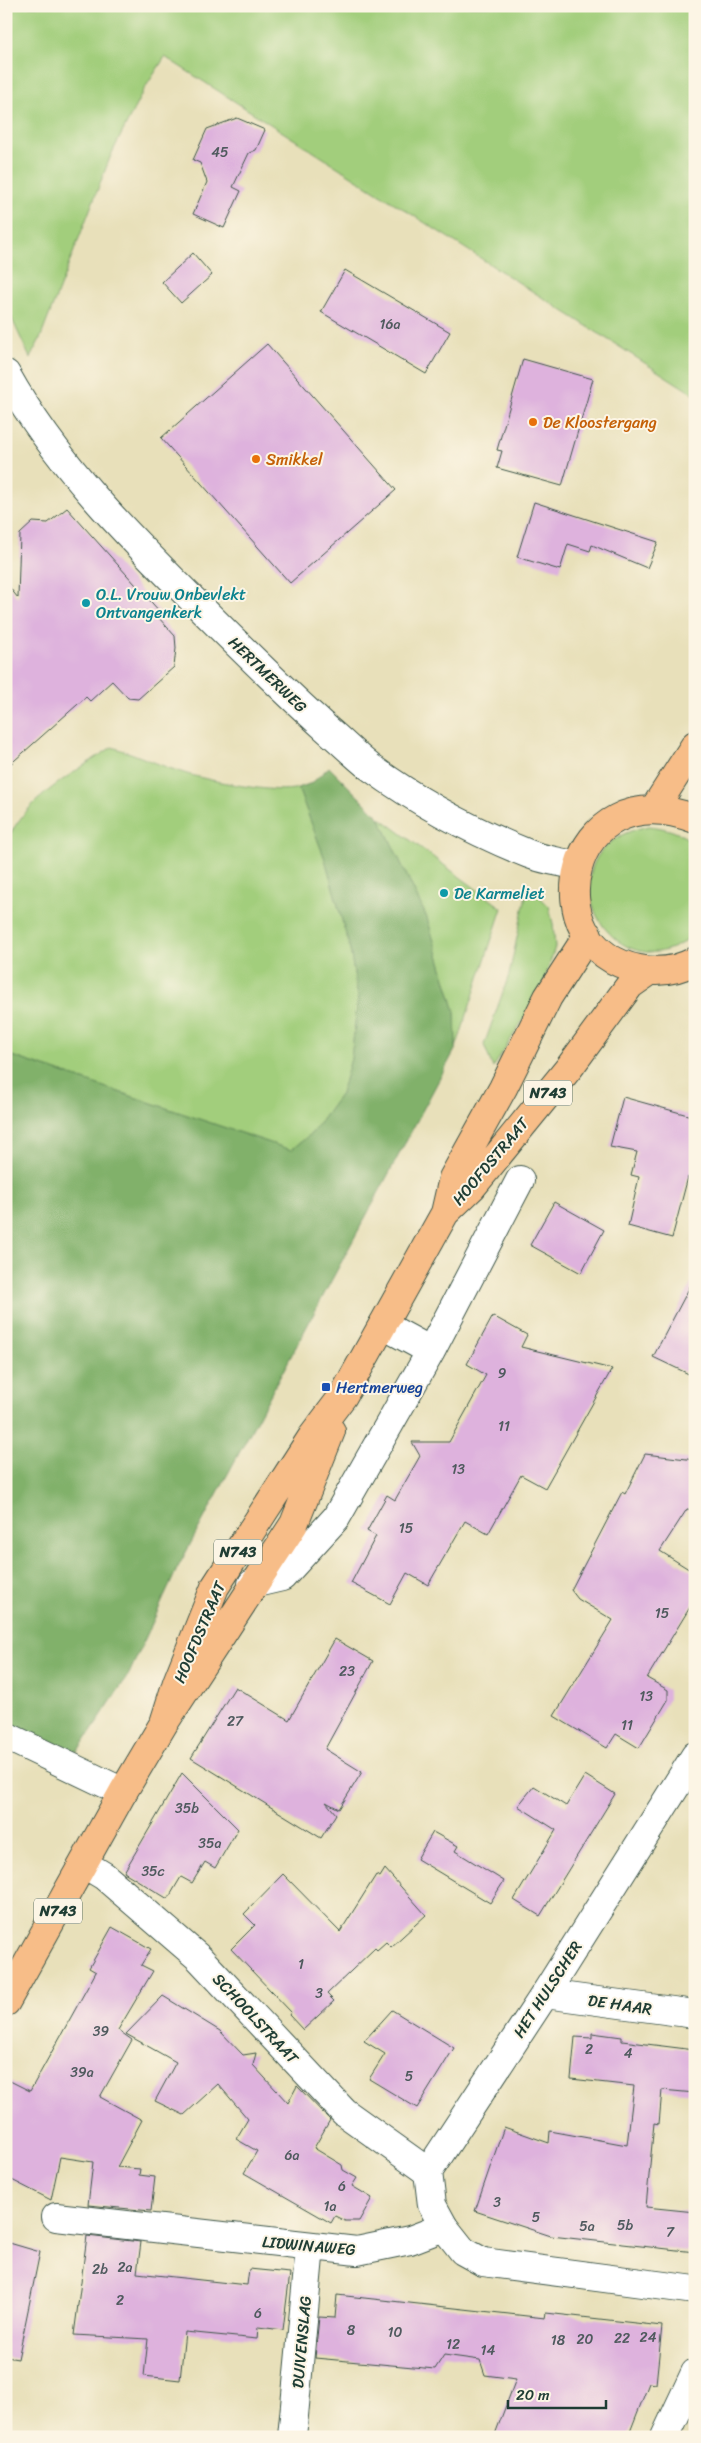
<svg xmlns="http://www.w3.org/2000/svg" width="701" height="2443" font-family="Sriracha,sans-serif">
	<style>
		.green { fill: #a2ce7b; stroke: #608658 }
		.forest { fill: #81b16b; stroke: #507750 }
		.building { fill: #deb2dd }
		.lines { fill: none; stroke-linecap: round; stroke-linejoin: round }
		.minor-casing { stroke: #3d5548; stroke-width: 30 }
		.tertiary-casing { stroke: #3d5548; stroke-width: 30 }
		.primary-casing { stroke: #3d5548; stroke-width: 30 }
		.minor { stroke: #fff; stroke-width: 28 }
		.tertiary { stroke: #fff; stroke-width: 28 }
		.primary { stroke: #f7bd88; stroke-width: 28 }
		.food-dot { fill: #e8710a; stroke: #fcf5e5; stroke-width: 2 }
		.culture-dot { fill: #0f9aa8; stroke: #fcf5e5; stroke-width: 2 }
		.transit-dot { fill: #1a4fb4; stroke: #fcf5e5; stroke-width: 2 }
		.labels { text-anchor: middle; stroke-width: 4; stroke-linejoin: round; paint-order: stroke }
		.number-label { font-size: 14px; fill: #4f5a5e }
		.shield { fill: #fcf5e5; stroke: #617469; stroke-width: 1 }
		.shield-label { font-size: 15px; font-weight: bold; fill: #1f3d34 }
		.food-label { font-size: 16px; fill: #c56008; stroke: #fcf5e5; text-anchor: start }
		.culture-label { font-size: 16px; fill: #0d838f; stroke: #fcf5e5; text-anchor: start }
		.street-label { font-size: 16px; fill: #1f3d34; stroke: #fcf5e5 }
		.transit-label { font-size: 16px; fill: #164399; stroke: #fcf5e5; text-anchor: start }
	</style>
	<rect width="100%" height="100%" fill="#fcf5e5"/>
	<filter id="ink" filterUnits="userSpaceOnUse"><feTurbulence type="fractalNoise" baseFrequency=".02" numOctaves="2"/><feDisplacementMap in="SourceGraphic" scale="10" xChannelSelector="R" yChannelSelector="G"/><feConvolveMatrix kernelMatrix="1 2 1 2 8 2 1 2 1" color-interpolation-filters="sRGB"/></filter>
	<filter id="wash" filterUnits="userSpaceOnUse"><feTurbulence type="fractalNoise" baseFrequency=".0096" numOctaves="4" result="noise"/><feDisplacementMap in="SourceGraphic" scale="20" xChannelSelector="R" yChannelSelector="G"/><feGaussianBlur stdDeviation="1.12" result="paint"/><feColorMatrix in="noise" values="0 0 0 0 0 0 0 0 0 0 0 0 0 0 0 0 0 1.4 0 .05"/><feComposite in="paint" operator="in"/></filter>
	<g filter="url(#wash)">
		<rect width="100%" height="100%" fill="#e8e0ba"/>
		<path class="green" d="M6 6H695V395L165 57 143 91 111 155 40 339 30 358 6 306Z
			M112 747C137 754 160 766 184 773 205 780 279 795 298 788L325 859 350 949 358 997 351 1059 341 1094 312 1133 291 1150 6 1054V843C25 798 74 773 112 747Z
			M379 817 502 908 456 1048 455 1012 427 918Z
			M649 826C667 828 680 832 695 844V933C616 1006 528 850 649 826Z
			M528 886 549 906 553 924 555 947 541 991 493 1068 484 1045 509 975Z"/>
		<path class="forest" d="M329 767 379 817 427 918 455 1012 456 1048 177 1569 129 1674 77 1752 6 1728V1054L291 1150 312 1133 341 1094 351 1059 358 997 350 949 325 859 298 788 312 783Z"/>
		<g id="blocks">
			<path class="building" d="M237 118 265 130 256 150 249 153 233 187 241 191 224 228 193 214 207 182 200 163 193 160 207 129Z
				M193 253 212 275 181 303 162 282Z
				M345 270 450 332 426 374 321 312Z
				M267 344 396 490 290 583 161 438Z
				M523 359 593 379 562 486 497 468 502 451 497 450Z
				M534 502 658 542 647 568 592 545 590 551 568 544 560 570 517 557Z
				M67 508 161 613 158 617 175 636 176 648 174 667 138 699 128 698 112 681 90 701 86 697 6 768V583L18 598 20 534 33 522 48 523Z
				M623 1097 695 1117V1178L688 1177 672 1238 628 1226 639 1177 631 1175 637 1152 610 1147Z
				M554 1202 604 1230 581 1273 530 1245Z
				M695 1277V1377L653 1357Z
				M493 1316 527 1335 521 1347 612 1369 545 1488 521 1475 488 1534 465 1521 428 1585 407 1573 390 1604 351 1583 376 1536 367 1531 387 1495 395 1500 420 1456 412 1442H449L486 1375 467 1364Z
				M645 1454 695 1460V1510L687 1509 660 1551 695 1573V1599L647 1678 668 1690V1700L639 1748 616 1734 607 1748 554 1716 613 1620 578 1599 571 1590 622 1492 625 1494Z
				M335 1639 373 1661 325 1749 362 1772 339 1809 326 1802 336 1814 321 1838 191 1758 235 1687 289 1720Z
				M182 1773 238 1829 215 1868 205 1862 192 1883 181 1877 168 1899 124 1872Z
				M585 1775 615 1794 540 1916 514 1900 556 1830 518 1806 534 1786 566 1806Z
				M433 1832 458 1846 455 1851 504 1881 490 1903 417 1859Z
				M385 1869 426 1915 391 1947 386 1942 377 1950 375 1948 327 1994 334 2001 303 2030 289 2015 291 2012 231 1949 255 1925 244 1914 283 1874 340 1932 376 1875 380 1877Z
				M112 1927 151 1949 141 1965 153 1971 118 2030 132 2040 100 2097 142 2120 117 2167 140 2169 139 2175 155 2177 151 2211 88 2205 93 2162 60 2157 51 2200 6 2177V2079L30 2091 96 1972 89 1968Z
				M163 1996 220 2031 243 2055 256 2053 253 2065 288 2103 297 2086 330 2120 314 2148 342 2165 343 2170 357 2178 352 2186 372 2198 359 2221H345L335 2216 331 2223 244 2173 257 2151 236 2139 248 2119 218 2084 184 2115 155 2101 176 2062 126 2034Z
				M392 2010 454 2048 417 2108 369 2079 385 2054 364 2041Z
				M592 2033 622 2037V2041L695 2050V2093L662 2090 659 2124 654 2123 646 2207 695 2212V2252L551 2236 475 2211 504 2127 549 2143 550 2131 627 2145 634 2086 571 2079 575 2037 592 2038Z
				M87 2236 141 2242 137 2273 247 2285 249 2269 290 2273 283 2330 258 2327 257 2339 185 2332 180 2380 144 2376 148 2339 74 2335Z
				M6 2242 40 2252 18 2359 6 2357Z
				M337 2295 545 2318 546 2313 662 2326 656 2384 649 2383 628 2437H494L516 2379 485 2375 480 2360 444 2355 435 2369 315 2358 319 2317 335 2318Z"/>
		</g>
	</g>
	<g filter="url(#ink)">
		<use href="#blocks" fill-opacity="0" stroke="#3d5548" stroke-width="1"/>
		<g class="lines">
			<g class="minor-casing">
				<path id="minor" d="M383 1325 431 1351
					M252 1584 282 1577 336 1518 431 1351 520 1180
					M6 1736 123 1792
					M84 1864 104 1876 199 1958 344 2112 428 2172
					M545 1994 695 2014
					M56 2217 357 2251 410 2240 444 2227
					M292 2437 310 2247
					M665 2437 695 2373"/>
			</g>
			<g class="tertiary-casing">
				<path id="tertiary" d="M6 374C56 464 129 537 201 608 243 650 285 692 329 731 343 743 356 756 370 767 418 802 474 832 529 854 544 860 562 862 578 866
					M695 1756 545 1994 428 2172 432 2205 444 2227 463 2251 483 2262 695 2290"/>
			</g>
			<g class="primary-casing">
				<path id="primary" d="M654 809 695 745
					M695 819C566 769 531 949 639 969 658 973 678 970 695 961
					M445 1213 472 1187 569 1068 630 985 650 971
					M164 1723 177 1682 215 1587 312 1437 343 1396 445 1213 453 1178 503 1088 548 997 588 935
					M6 2002 123 1792 164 1723 294 1524 331 1431"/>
			</g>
			<use href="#minor" class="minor"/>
			<use href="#tertiary" class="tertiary"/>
			<use href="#primary" class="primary"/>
		</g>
	</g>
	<g class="food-dot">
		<circle cx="533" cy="422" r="5"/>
		<circle cx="256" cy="459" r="5"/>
	</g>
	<g class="culture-dot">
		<circle cx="86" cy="603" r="5"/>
		<circle cx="444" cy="893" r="5"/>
	</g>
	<rect class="transit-dot" x="321" y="1382" width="10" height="10" rx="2.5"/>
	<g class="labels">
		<g class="number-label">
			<text x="220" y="157">45</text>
			<text x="390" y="329">16a</text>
			<text x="502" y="1378">9</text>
			<text x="504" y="1431">11</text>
			<text x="458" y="1474">13</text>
			<text x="406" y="1533">15</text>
			<text x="662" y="1618">15</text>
			<text x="347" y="1676">23</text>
			<text x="646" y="1701">13</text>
			<text x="235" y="1726">27</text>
			<text x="627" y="1730">11</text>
			<text x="187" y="1813">35b</text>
			<text x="210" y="1848">35a</text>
			<text x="153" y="1876">35c</text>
			<text x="301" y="1969">1</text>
			<text x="319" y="1998">3</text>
			<text x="101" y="2036">39</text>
			<text x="589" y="2054">2</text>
			<text x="628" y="2058">4</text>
			<text x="82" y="2077">39a</text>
			<text x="409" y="2081">5</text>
			<text x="292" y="2160">6a</text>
			<text x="342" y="2191">6</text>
			<text x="497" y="2207">3</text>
			<text x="330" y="2211">1a</text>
			<text x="536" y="2222">5</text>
			<text x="625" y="2230">5b</text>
			<text x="587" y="2231">5a</text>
			<text x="670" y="2237">7</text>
			<text x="125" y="2272">2a</text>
			<text x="100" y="2274">2b</text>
			<text x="120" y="2305">2</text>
			<text x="258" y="2318">6</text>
			<text x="351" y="2335">8</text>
			<text x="395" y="2337">10</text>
			<text x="648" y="2342">24</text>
			<text x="622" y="2343">22</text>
			<text x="585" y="2344">20</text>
			<text x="558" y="2345">18</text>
			<text x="453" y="2349">12</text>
			<text x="488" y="2355">14</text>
		</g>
		<g class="shield">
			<rect x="524" y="1080.5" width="48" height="25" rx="4"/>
			<rect x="214" y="1539.5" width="48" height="25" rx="4"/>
			<rect x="34" y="1898.5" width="48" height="25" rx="4"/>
		</g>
		<g class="shield-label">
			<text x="548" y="1098">N743</text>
			<text x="238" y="1557">N743</text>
			<text x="58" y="1916">N743</text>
		</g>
		<g class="food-label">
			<text x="543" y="428">De Kloostergang</text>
			<text x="266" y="465">Smikkel</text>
		</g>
		<g class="culture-label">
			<text x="96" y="600">O.L. Vrouw Onbevlekt<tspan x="96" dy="18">Ontvangenkerk</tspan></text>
			<text x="454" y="899">De Karmeliet</text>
		</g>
		<g class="street-label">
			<text transform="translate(268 674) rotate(44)" y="6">HERTMERWEG</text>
			<text transform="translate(490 1161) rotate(-50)" y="6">HOOFDSTRAAT</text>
			<text transform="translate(199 1632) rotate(-67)" y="6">HOOFDSTRAAT</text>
			<text transform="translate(547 1989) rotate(-57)" y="6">HET HULSCHER</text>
			<text transform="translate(620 2004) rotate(8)" y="6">DE HAAR</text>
			<text transform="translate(256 2018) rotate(47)" y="6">SCHOOLSTRAAT</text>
			<text transform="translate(309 2245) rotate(5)" y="6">LIDWINAWEG</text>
			<text transform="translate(301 2342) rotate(-85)" y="6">DUIVENSLAG</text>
		</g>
		<g class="transit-label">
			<text x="336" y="1393">Hertmerweg</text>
		</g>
	</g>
	<rect width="701" height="2443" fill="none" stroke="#fcf5e5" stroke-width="25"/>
	<path d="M508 2400v8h98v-8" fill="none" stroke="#1f3d34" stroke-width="2.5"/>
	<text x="516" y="2400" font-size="15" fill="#1f3d34" stroke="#fcf5e5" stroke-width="4" paint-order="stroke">20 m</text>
</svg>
